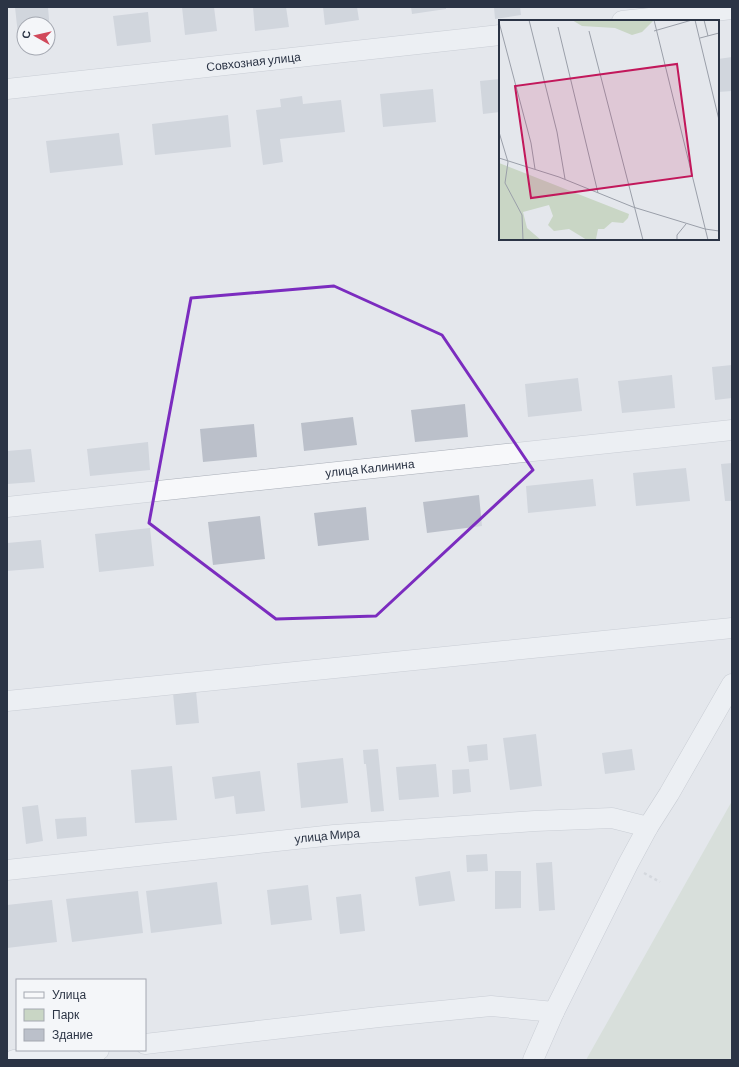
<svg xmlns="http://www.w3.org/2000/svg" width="739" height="1067" font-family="Barlow,sans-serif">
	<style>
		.green { fill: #c9d6c5 }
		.building { fill: #bbc0ca }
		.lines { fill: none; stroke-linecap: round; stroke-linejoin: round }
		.minor-casing { stroke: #a9aeb7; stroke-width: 21 }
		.path { stroke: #c2c5cb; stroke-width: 2.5; stroke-dasharray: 3 3; stroke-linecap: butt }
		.minor { stroke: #f7f8fa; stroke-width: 20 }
		.marked { fill: none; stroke: #7b2cbf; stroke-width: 3; stroke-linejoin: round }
		.labels { text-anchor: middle; stroke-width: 3; stroke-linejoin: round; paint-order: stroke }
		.street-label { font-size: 12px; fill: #2b3445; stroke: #f4f6f9 }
		.inset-road { fill: none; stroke: #9a9fa9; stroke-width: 1 }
		.view { fill: #c2185b; fill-opacity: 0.15; stroke: #c2185b; stroke-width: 2 }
		.inset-edge { fill: none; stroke: #2b3445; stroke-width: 2 }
	</style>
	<rect width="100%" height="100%" fill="#e4e7ec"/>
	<path class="green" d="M732 801V1060H586Z"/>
	<path class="building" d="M15 7H48L50 31H48V24H24V34L18 35Z
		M182 7H214L217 31 185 35Z
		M253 7H286L289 27 255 31Z
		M323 7H357L359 20 325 25Z
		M411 7H446V9L412 14Z
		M494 7H520L521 15 495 19Z
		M148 12 151 42 117 46 113 16Z
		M732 57V91L718 92V59Z
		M500 79V112L483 114 480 81Z
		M433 89 436 122 383 127 380 94Z
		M302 96 303 104 341 100 345 132 280 139 283 162 263 165 256 110 281 107 280 99Z
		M228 115 231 147 155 155 152 124Z
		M119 133 123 165 50 173 46 141Z
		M732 365V398L715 400 712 367Z
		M672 375 675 408 622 413 618 381Z
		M578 378 582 411 528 417 525 384Z
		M465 404 468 437 415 442 411 410Z
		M353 417 357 445 304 451 301 423Z
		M254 424 257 457 203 462 200 429Z
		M148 442 150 470 90 476 87 449Z
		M31 449 35 482 7 484V451Z
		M732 463V501H725L721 464Z
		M686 468 690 501 636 506 633 473Z
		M593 479 596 506 528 513 526 486Z
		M479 495 482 526 427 533 423 502Z
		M366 507 369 540 318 546 314 513Z
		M260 516 265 559 213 565 208 522Z
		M150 528 154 566 99 572 95 534Z
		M41 540 44 568 7 571V543Z
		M196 691 199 723 176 725 173 693Z
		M536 734 542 786 510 790 503 738Z
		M487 744 488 760 469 762 467 746Z
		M378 749 384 811 371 812 366 764H364L363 750Z
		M632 749 635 770 605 774 602 753Z
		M343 758 348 803 301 808 297 763Z
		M436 764 439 797 399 800 396 767Z
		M172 766 177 820 135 823 131 770Z
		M469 769 471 792 453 794 452 770Z
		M260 771 265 811 236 814 234 796 215 799 212 777Z
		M38 805 43 841 26 844 22 807Z
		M86 817 87 836 57 839 55 819Z
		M487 854 488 871 467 872 466 855Z
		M552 862 555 910 539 911 536 863Z
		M450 871 455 901 419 906 415 877Z
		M495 871H521V908L495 909Z
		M217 882 222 924 151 933 146 891Z
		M308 885 312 920 271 925 267 890Z
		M138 891 143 933 72 942 66 899Z
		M361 894 365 931 340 934 336 897Z
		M52 900 57 942 7 948V905Z"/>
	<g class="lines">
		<g class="minor-casing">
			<g id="minor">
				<path d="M622 21 732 9"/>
				<path id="s1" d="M7 89 500 35"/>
				<path id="s2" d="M7 507 732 430"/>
				<path d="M7 701 732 628"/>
				<path id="s3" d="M7 870 334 835 535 821 612 818 648 827"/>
				<path d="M145 1044 379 1017 491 1006 554 1012"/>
				<path d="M14 1060 99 1050"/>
				<path d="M533 1060 554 1012 628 864 648 827 669 794 732 684"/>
			</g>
		</g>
		<path class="path" d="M644 873 660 882"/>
		<use href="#minor" class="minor"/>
	</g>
	<path d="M0 0H739V1067H0ZM334 286 442 335 533 470 376 616 276 619 149 523 191 298Z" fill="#e4e7ec" fill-opacity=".55" fill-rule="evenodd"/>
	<path class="marked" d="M334 286 442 335 533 470 376 616 276 619 149 523 191 298Z"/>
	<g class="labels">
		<g class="street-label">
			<text dy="4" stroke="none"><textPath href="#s1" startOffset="248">Совхозная улица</textPath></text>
			<text dy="4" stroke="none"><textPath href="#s2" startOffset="365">улица Калинина</textPath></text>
			<text dy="4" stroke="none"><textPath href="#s3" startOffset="322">улица Мира</textPath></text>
		</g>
	</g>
	<g transform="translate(499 20)">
		<rect width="220" height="220" fill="#e4e7ec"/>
		<path d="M73 0H155L143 12 133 15 116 8 83 6ZM0 143 130 194 129 198 124 203 113 202 105 209H99L97 219 88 220 70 209 55 211 49 205 54 196 50 185 24 192 28 208 42 220H0Z" fill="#c9d6c5"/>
		<path class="inset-road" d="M30 0 58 112 66 159M155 0 209 220M196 0 220 100M205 0 209 16M0 2 32 123 36 149M59 7 99 173M90 11 144 220M155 11 193 0M201 18 220 13M0 112 9 142 6 163 23 195 24 220M0 138 60 157 134 187 206 209 220 211M178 220V215L187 204"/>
		<path class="view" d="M178 44 193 156 32 178 16 66Z"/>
		<rect width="220" height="220" class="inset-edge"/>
	</g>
	<rect width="739" height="1067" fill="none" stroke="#2b3445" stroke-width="16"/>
	<rect x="16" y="979" width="130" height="72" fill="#f4f6f9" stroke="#a4a8b1"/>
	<rect x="24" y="992" width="20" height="6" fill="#f7f8fa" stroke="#a4a8b1"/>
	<text x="52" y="999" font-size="12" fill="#2b3445">Улица</text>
	<rect x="24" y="1009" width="20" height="12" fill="#c9d6c5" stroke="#a4a8b1"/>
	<text x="52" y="1019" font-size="12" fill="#2b3445">Парк</text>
	<rect x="24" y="1029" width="20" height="12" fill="#bbc0ca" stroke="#a4a8b1"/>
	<text x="52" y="1039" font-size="12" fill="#2b3445">Здание</text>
	<g transform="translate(36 36) rotate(278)"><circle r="19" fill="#f4f6f9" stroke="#a4a8b1"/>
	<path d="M0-3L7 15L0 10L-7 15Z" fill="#d1495b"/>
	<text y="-6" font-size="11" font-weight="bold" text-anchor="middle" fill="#2b3445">С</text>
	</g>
</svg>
